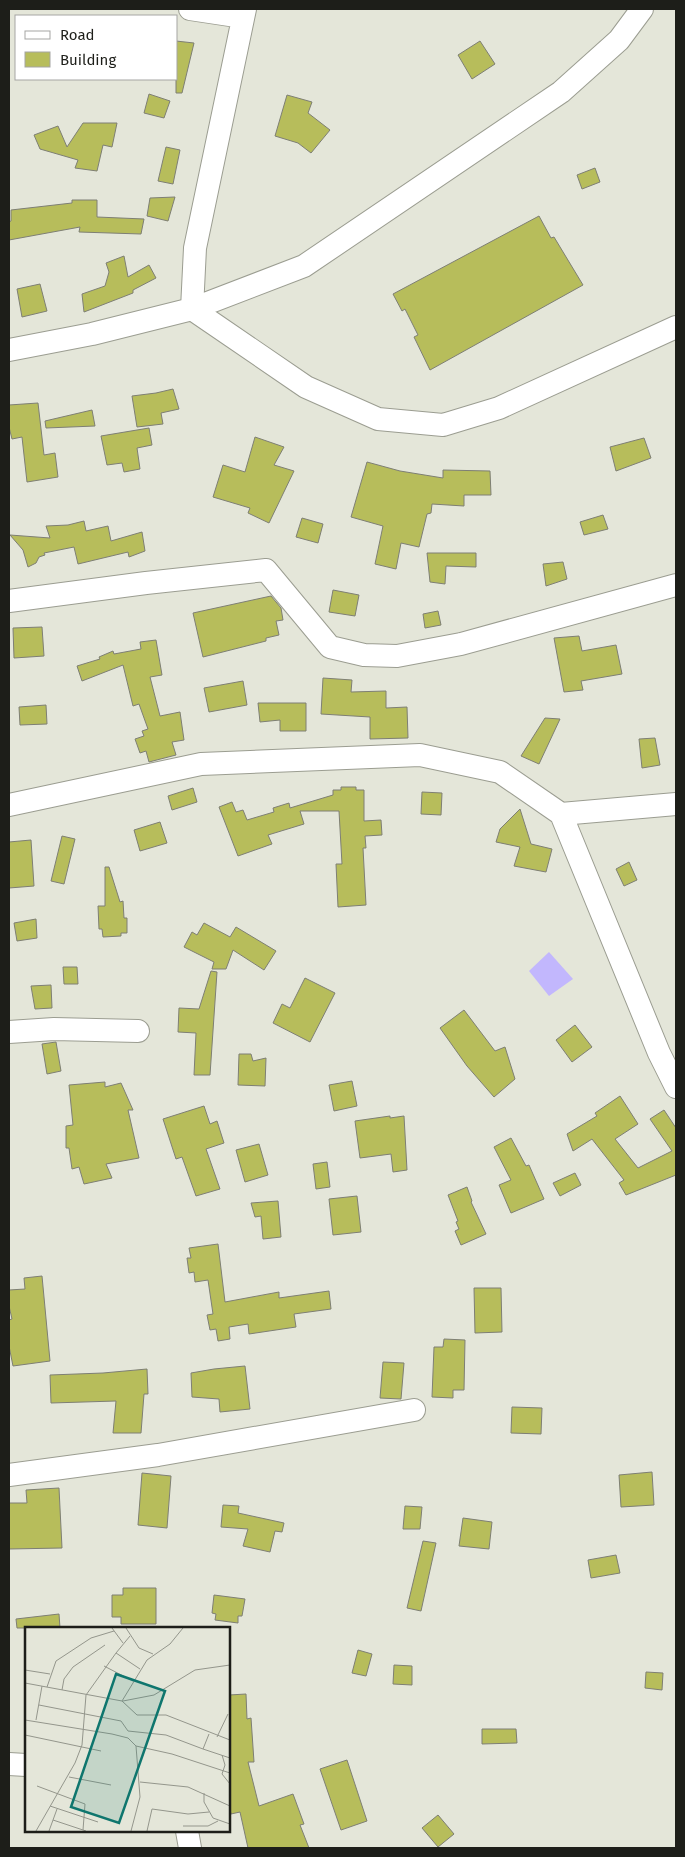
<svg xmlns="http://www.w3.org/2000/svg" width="685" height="1857" font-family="'Fira Sans',sans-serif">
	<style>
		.water { fill: #c2b7fd }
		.building { fill: #b7bd5b; stroke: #7e7f74 }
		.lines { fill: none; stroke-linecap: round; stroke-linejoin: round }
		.minor-casing { stroke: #9b9d91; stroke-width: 24 }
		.minor { stroke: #fff; stroke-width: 22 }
		.inset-road { fill: none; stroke: #94968c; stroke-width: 1 }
		.view { fill: #0f766e; fill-opacity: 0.15; stroke: #0f766e; stroke-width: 2.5 }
		.inset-edge { fill: none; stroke: #1d1e19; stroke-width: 2.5 }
	</style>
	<rect width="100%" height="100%" fill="#e4e6d9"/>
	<path class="water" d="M549 952 573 979 549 996 529 971Z"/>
	<path class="building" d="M176 41 194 43 182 93H176Z
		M480 41 495 64 472 79 458 55Z
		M149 94 170 101 164 118 144 113Z
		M287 95 312 102 308 113 330 130 311 153 298 143 275 136Z
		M83 123H117L112 147 103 145 97 171 75 168 78 160 40 149 34 135 58 126 67 147Z
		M166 147 180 150 173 184 158 181Z
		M595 168 600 182 582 189 577 175Z
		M175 197 168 221 147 216 150 198Z
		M72 200H97V217L144 219 141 234 79 232 80 227 9 240V222L11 221V210L72 203Z
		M539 216 551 238 554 237 583 285 430 370 414 337 418 335 405 309 402 311 393 294Z
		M124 256 128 277 149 265 156 278 133 290V293L84 312 82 294 105 286 109 272 106 263Z
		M40 284 47 311 22 317 17 289Z
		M173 389 179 409 161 413 163 424 137 427 132 396 156 393Z
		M38 403 44 455 55 453 58 477 27 482 22 437 12 439 9 427V405Z
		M92 410 95 426 46 428 45 421Z
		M149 428 152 445 137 448 140 469 124 472 122 463 107 465 101 436Z
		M255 437 284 447 274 465 294 471 269 523 248 513 250 508 213 497 223 465 245 472Z
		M644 438 651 458 616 471 610 447Z
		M367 462 400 471 443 478V470L490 471 491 495H464V506L432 504 431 513 427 514 419 547 401 543 396 569 375 564 383 526 351 517Z
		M603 515 608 529 584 535 580 522Z
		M302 518 323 524 318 543 296 537Z
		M84 521 86 531 108 526 111 541 142 532 145 551 129 557 128 552 78 564 74 547 44 553 45 555 39 557 36 563 28 567 23 550 10 535 50 538 46 526 68 525Z
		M427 553H476V567L446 566 445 584 430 582Z
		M563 562 567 579 546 586 543 564Z
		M333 590 359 595 355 616 329 612Z
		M271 596 281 608 283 620 276 621 279 635 266 638V641L203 657 193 613Z
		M438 611 441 625 425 628 423 614Z
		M42 627 44 656 14 658 13 628Z
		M579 636 582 651 616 645 622 674 581 681 583 690 564 692 554 638Z
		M156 640 162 675 150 677 160 716 180 712 184 740 172 742 176 755 149 762 146 751 140 753 135 739 144 736 142 731 148 729 139 704 133 706 123 665 82 681 77 666 100 659 99 657 113 651 114 654 141 649 140 642Z
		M323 678 352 680 351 692 386 691V708L407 707 408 738 370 739V717L321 714Z
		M243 681 247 705 209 712 204 688Z
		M258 703H306V731H280V720L260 722Z
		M46 705 47 724 20 725 19 707Z
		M545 718 560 719 539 764 521 756Z
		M655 738 660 765 642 768 639 739Z
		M341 787H356V790H364V821L381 820 382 835 365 836 366 848H363L366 905 338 907 336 864H342L339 811H300L304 824 268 835 272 844 238 856 219 807 232 802 236 812 243 810 247 820 274 812 273 808 289 803 290 808 333 795V790H341Z
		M193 788 197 802 172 810 168 796Z
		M422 792 442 793 441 815 421 814Z
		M520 809 531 844 552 849 546 872 514 866 520 847 496 842 500 829Z
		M160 822 167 843 140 851 134 830Z
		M62 836 75 839 64 884 51 881Z
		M31 840 34 886 9 888V842Z
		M629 862 637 880 624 886 616 869Z
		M105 867H109L120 902 123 901 124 918H127V933H121V936L103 937 102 929H99L98 906H105Z
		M36 919 37 938 17 941 14 923Z
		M204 923 230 937 236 927 276 951 264 970 233 950 226 969H212L214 962 184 947 192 932 197 935Z
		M63 967H77L78 984H64Z
		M211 971 217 972 210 1075H194L196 1033 178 1032 179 1008 199 1009Z
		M305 978 335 993 310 1042 273 1023 282 1004 290 1008Z
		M51 985 52 1008 35 1009 31 986Z
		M464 1010 495 1051 505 1047 515 1079 494 1097 467 1066 440 1028Z
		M575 1025 592 1047 572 1062 556 1040Z
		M56 1042 61 1071 47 1074 42 1044Z
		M239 1054H251L253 1061 266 1058 265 1086 238 1085Z
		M352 1081 357 1106 334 1111 329 1085Z
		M105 1082V1087L121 1083 133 1110H128L139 1158 106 1164 112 1178 84 1184 79 1167 72 1169 69 1148H66V1126L73 1125 69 1085Z
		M620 1096 638 1124 615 1139 638 1168 672 1151 650 1119 664 1110 676 1128V1175L626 1195 619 1183 624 1180 592 1139 573 1151 567 1134 597 1116 595 1113Z
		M204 1106 210 1124 217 1121 224 1143 206 1149 220 1189 196 1196 182 1157 176 1159 163 1119Z
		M390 1116V1118L404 1116 407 1170 393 1172 391 1154 360 1158 355 1121Z
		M511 1138 526 1166 529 1165 544 1199 511 1213 499 1185 511 1180 494 1147Z
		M259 1144 268 1175 245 1182 236 1150Z
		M327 1162 330 1187 316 1189 313 1164Z
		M575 1173 581 1185 560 1196 553 1183Z
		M467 1187 472 1201 471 1202 486 1234 461 1245 455 1231 459 1229 456 1222 458 1221 448 1195Z
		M357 1196 361 1232 333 1235 329 1199Z
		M278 1201 281 1237 263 1239 261 1216 255 1217 251 1203Z
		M218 1244 225 1302 279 1292V1298L329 1291 331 1309 294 1314 296 1327 249 1334 248 1324 229 1327 230 1339 218 1341 216 1329 210 1330 207 1315 213 1314 208 1280 195 1282 194 1272 189 1273 187 1258H191L189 1248Z
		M42 1276 50 1361 13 1366 9 1346V1320L12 1319 9 1306V1290L25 1289 24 1278Z
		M474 1288H501L502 1332 475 1333Z
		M444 1339 465 1340 464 1390H453V1398L432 1397 434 1347H443Z
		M383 1362 404 1363 401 1399 380 1398Z
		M245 1366 250 1409 220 1412 219 1399 192 1397 191 1373 214 1369Z
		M147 1369 148 1394H144L141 1433H113L116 1401 51 1403 50 1375 103 1373Z
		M512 1407 542 1408 541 1434 511 1433Z
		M652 1472 654 1505 621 1507 619 1475Z
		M142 1473 171 1476 167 1528 138 1525Z
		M59 1488 62 1548 9 1549V1503H27L26 1490Z
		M223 1505 239 1506 238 1513 284 1523 282 1532 275 1531 270 1552 243 1546 248 1529 221 1527Z
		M405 1506 422 1507 420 1529H403Z
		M463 1518 492 1522 489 1549 459 1546Z
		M423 1541 436 1543 421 1611 407 1608Z
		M616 1555 620 1573 591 1578 588 1560Z
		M123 1588H156V1624H121V1617H112V1595H123Z
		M214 1595 245 1599 242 1616H238V1623L215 1620 216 1614 212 1613Z
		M59 1614 60 1628H17L16 1619Z
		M358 1650 372 1654 366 1676 352 1673Z
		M394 1665 412 1666V1685L393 1684Z
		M646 1672 663 1673 662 1690 645 1688Z
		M246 1694 247 1719 251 1718 254 1762H248L259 1806 293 1794 304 1824 300 1825 309 1848H248L240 1812 231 1814 229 1804V1695Z
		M482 1729H516L517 1743 482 1744Z
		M347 1760 367 1821 341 1830 320 1769Z
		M438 1815 454 1834 438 1847 422 1828Z"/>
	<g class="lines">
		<g class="minor-casing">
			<path id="minor" d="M190 9 243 17
				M192 309 304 266 561 92 619 40 642 9
				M192 309 306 387 378 419 443 425 499 408 676 327
				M9 350 92 334 192 309 195 248 245 9
				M9 601 146 583 266 570 330 647 364 655 397 656 461 644 676 585
				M9 805 201 764 420 755 500 772 561 814 676 804
				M561 814 659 1053 676 1087
				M9 1032 54 1029 138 1031
				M9 1475 158 1455 414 1410
				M9 1764 26 1765
				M187 1831 190 1848"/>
		</g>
		<use href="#minor" class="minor"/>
	</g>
	<g transform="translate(25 1627)">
		<rect width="205" height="205" fill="#e4e6d9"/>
		<path class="inset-road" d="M87 1 98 16M101 1 114 21 128 27M105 9 91 26 115 42M79 39 108 54M0 43 25 47M0 56 97 74 122 33 145 17 158 1M22 60 31 34 66 11 89 4M37 63 39 52 48 40 80 18M97 74 112 88H141L205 113M98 74 129 68 170 43 205 38M14 78 96 94 103 104 141 108 178 122 184 107M0 93 87 107 103 111 111 119 147 127 205 146M11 93 17 59M0 108 76 124M192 110 203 87M178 122 205 131M197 128 200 138 197 147 205 157M44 150 86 158M115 155 163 160 205 179M12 159 60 177 58 203M179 166V175L188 191 205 197M25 179 73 195M28 193 61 204M158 199H183L193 194M11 204 50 136 57 118 61 68 91 26M24 204 32 182M106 204 115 170 111 119M122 204 127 182 163 187 184 185"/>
		<path class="view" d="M91 47 140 64 94 196 46 180Z"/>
		<rect width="205" height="205" class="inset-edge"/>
	</g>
	<rect width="685" height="1857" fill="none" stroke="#1d1e19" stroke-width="20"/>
	<rect x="15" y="15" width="162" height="65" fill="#ffffff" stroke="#a5a5a3"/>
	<rect x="25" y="31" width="25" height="8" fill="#ffffff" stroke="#a5a5a3"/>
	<text x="60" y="40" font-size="15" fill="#1d1e19">Road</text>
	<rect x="25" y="52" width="25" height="15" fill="#b7bd5b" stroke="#a5a5a3"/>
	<text x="60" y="65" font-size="15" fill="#1d1e19">Building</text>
</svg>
